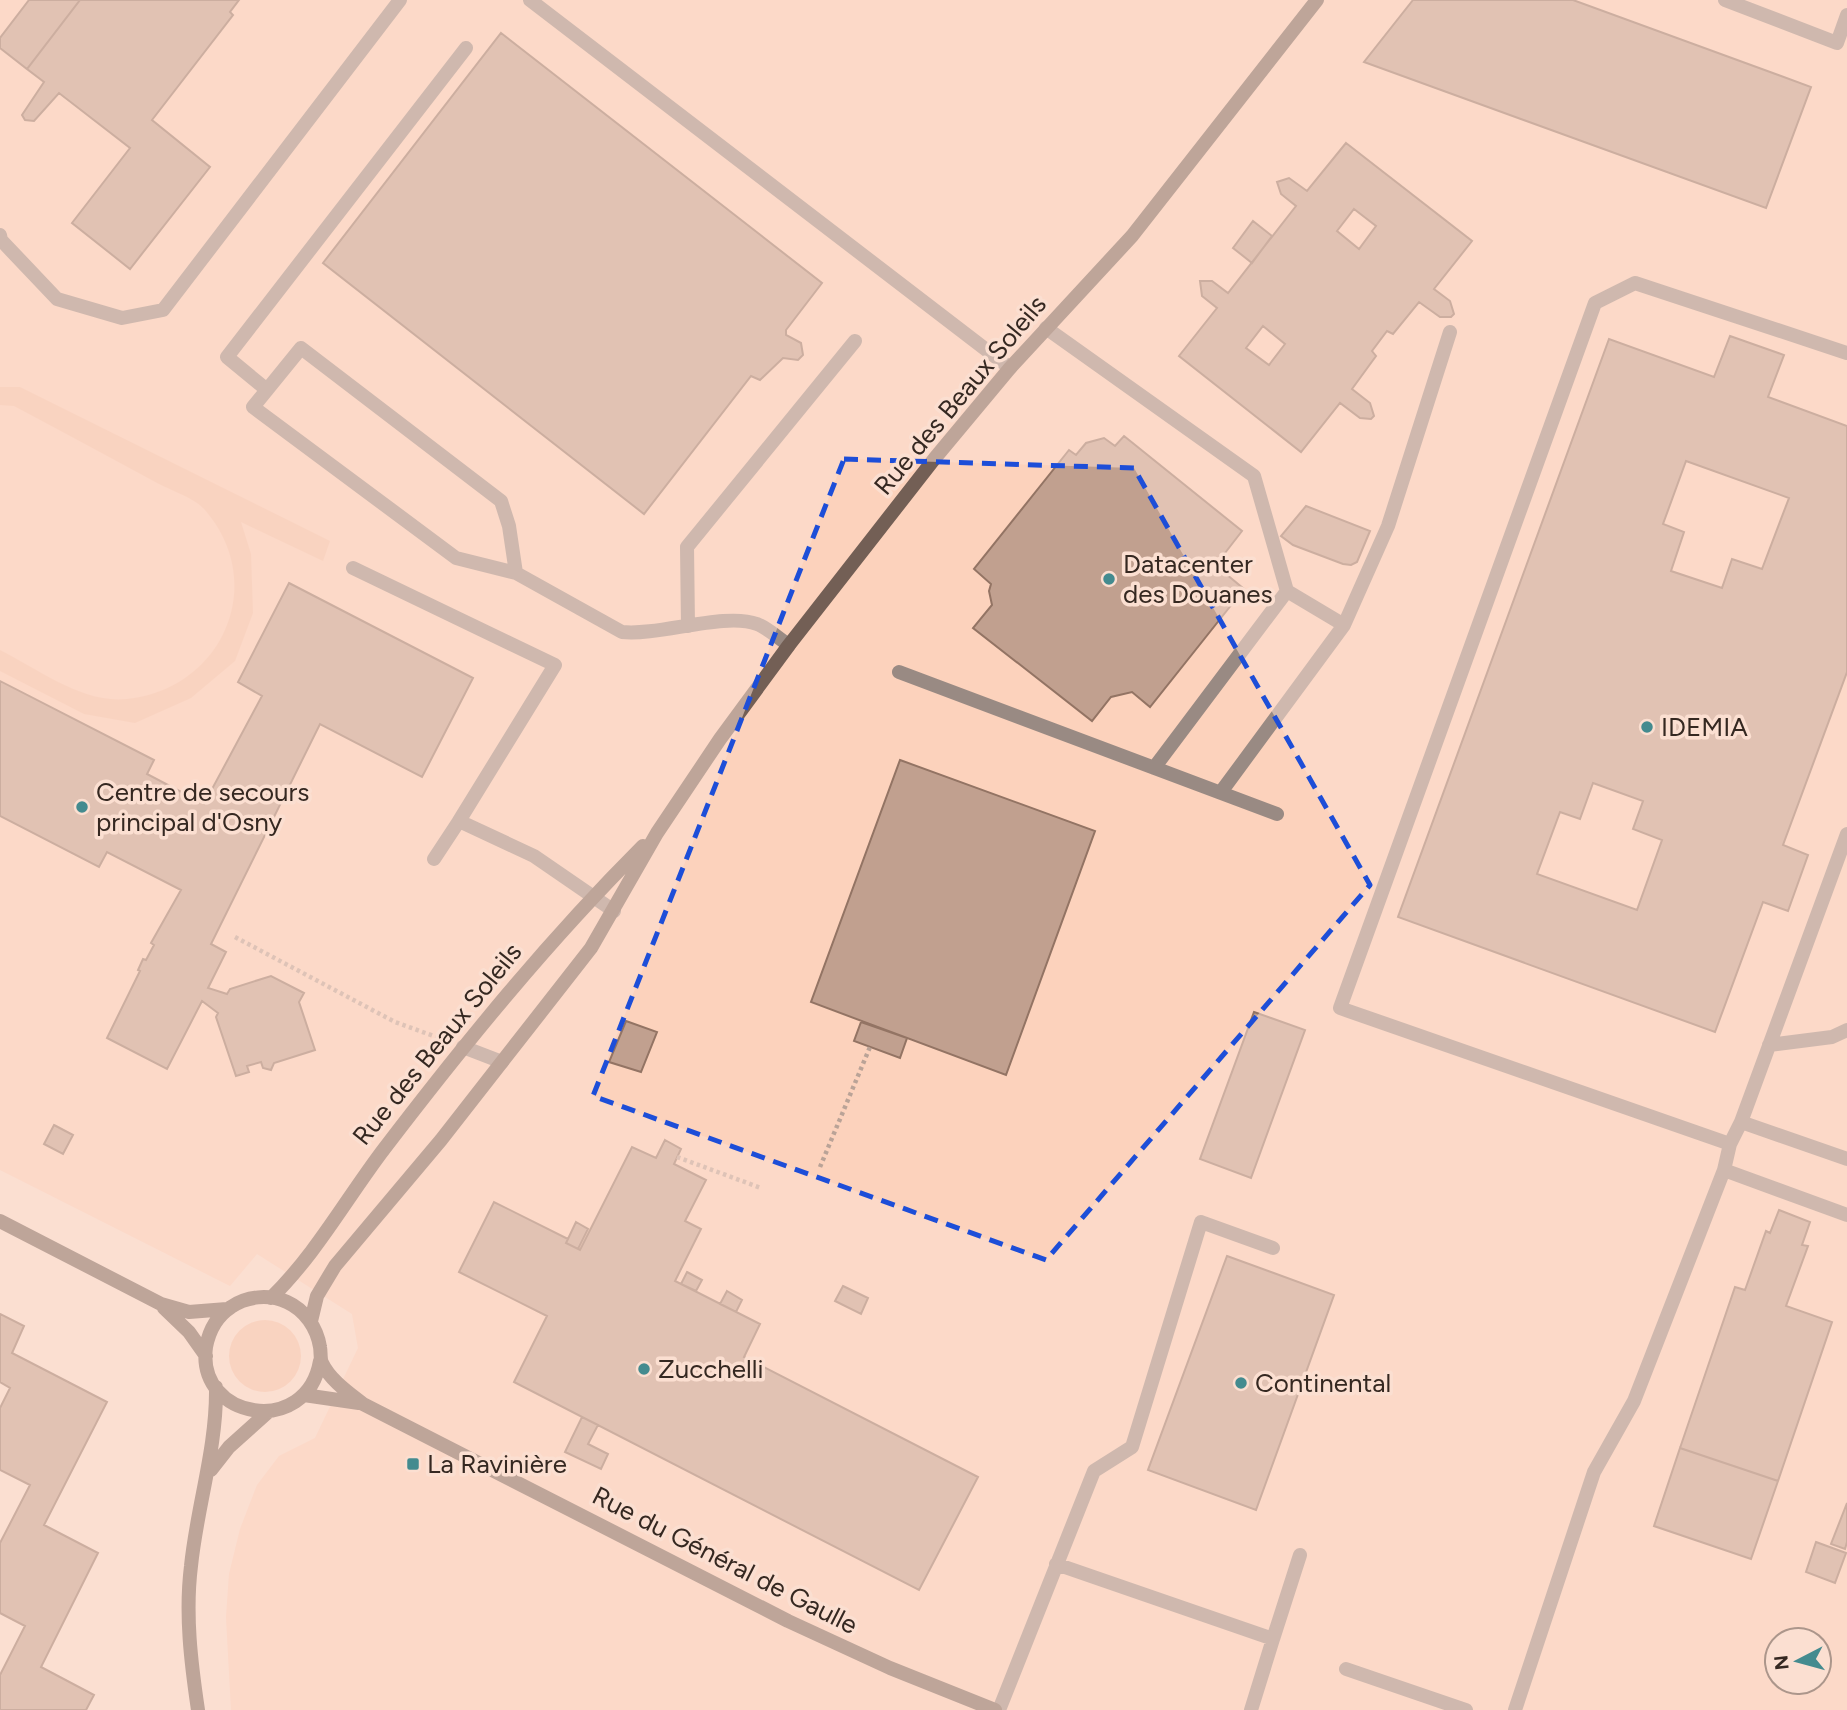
<svg xmlns="http://www.w3.org/2000/svg" width="1847" height="1710" font-family="Figtree,sans-serif">
	<style>
		.built { fill: #fcd2bc; fill-rule: evenodd }
		.green { fill: #f7c6ac }
		.building { fill: #c1a08f; stroke: #937464; stroke-width: 2; fill-rule: evenodd }
		.lines { fill: none; stroke-linecap: round; stroke-linejoin: round }
		.path { stroke: #baa397; stroke-width: 4.5; stroke-dasharray: 3.5 3.5; stroke-linecap: butt }
		.lane { stroke: #998a83; stroke-width: 14 }
		.secondary { stroke: #735f55; stroke-width: 14 }
		.marked { fill: none; stroke: #1d4ed8; stroke-width: 5; stroke-dasharray: 14 9; stroke-linejoin: round }
		.poi-dot { fill: #448b8f; stroke: #fbdfd1; stroke-width: 2.5 }
		.labels { text-anchor: middle; stroke-width: 7; stroke-linejoin: round; paint-order: stroke }
		.street-label { font-size: 26px; fill: #352821; stroke: #fbdfd1 }
		.poi-label { font-size: 26px; fill: #352821; stroke: #fbdfd1; text-anchor: start }
	</style>
	<rect width="100%" height="100%" fill="#fbdfd1"/>
	<path class="built" d="M0 0H1847V1710H231L226 1617 229 1574 240 1529 257 1485 279 1456 315 1438 358 1348 352 1314 257 1254 230 1286 0 1170ZM1777 1640H1819V1682H1777Z"/>
	<path class="green" d="M0 387H20L330 541 323 561 241 522 251 554 253 613 235 661 191 698 135 723 84 714 0 671V650C38 669 83 704 127 699 222 689 269 584 205 510 196 499 173 491 159 484 111 458 63 432 14 406L0 405Z
		M229 1356a36 36 0 1 1 72 0a36 36 0 1 1-72 0Z"/>
	<path class="building" d="M29 0H80L27 69 0 48V38Z
		M80 0H239L230 12 233 15 152 120 210 167 130 269 72 223 130 148 59 93 34 121 25 120 22 115 44 82 27 69Z
		M1413 0H1573L1811 87 1766 208 1364 62Z
		M501 33 822 283 786 330V335L801 343 803 355 798 360 783 358 760 380 751 376 644 514 323 263Z
		M1346 143 1472 241 1434 289 1450 301 1454 314 1451 317H1440L1419 302 1393 334 1387 331 1372 351 1376 356 1352 389 1370 403 1374 416 1371 419 1360 418 1340 403 1301 452 1179 356 1217 308 1202 296 1200 281H1212L1228 293 1296 206 1281 194 1277 182 1289 178 1307 191ZM1354 209 1376 226 1359 249 1337 231ZM1263 326 1285 344 1269 365 1246 348Z
		M1253 221 1272 236 1252 263 1233 248Z
		M1730 336 1784 355 1768 397 1847 426V672L1783 845 1808 855 1788 911 1763 902 1715 1032 1398 917 1609 339 1714 377ZM1686 461 1789 498 1762 569 1732 559 1722 588 1671 571 1684 532 1663 524ZM1593 783 1643 801 1633 829 1662 840 1637 910 1537 874 1560 812 1580 819Z
		M1124 436 1242 531 1225 553 1226 574 1244 589 1150 707 1132 692 1111 697 1092 721 973 628 992 605 989 591 991 584 974 569 1069 450 1076 455 1086 443 1104 438 1115 446Z
		M1306 506 1370 531 1357 562 1351 565 1343 564 1293 545 1281 536Z
		M289 583 473 678 422 777 320 724 211 944 226 952 208 988 227 994 230 989 271 976 304 993 299 1002 315 1050 274 1063 271 1070 263 1068 261 1062 247 1066 249 1072 236 1076 216 1017 218 1013 202 1001 167 1069 107 1038 140 971 138 970 143 959 146 960 154 945 151 943 181 890 107 852 99 867 0 816V681L154 760 147 774 204 804 262 696 238 682Z
		M900 760 1095 831 1006 1075 811 1002Z
		M1254 1012 1305 1030 1251 1178 1200 1159Z
		M626 1021 657 1032 641 1072 609 1062Z
		M861 1022 907 1038 900 1058 854 1041Z
		M54 1125 73 1135 63 1154 44 1144Z
		M665 1140 681 1149 674 1164 706 1180 685 1221 701 1229 675 1281 760 1324 744 1357 978 1477 919 1590 514 1382 547 1316 459 1272 494 1202 568 1239 566 1243 580 1250 632 1147 656 1158Z
		M1779 1210 1810 1222 1802 1245 1808 1246 1786 1306 1832 1322 1778 1481 1680 1448 1735 1287 1745 1290 1766 1231 1770 1233Z
		M576 1222 588 1229 578 1249 566 1243Z
		M1227 1256 1334 1295 1256 1510 1148 1470Z
		M687 1272 702 1280 696 1291 681 1284Z
		M843 1286 868 1298 861 1314 835 1301Z
		M727 1291 742 1300 736 1312 720 1304Z
		M0 1314 24 1326 12 1353 107 1402 44 1525 98 1553 41 1667 94 1695 86 1710H0V1675L25 1626 0 1613V1543L30 1485 0 1470V1408L10 1388 0 1382Z
		M582 1417 598 1425 588 1444 608 1454 601 1469 565 1452Z
		M1680 1448 1778 1481 1751 1559 1654 1526Z
		M1847 1503V1542L1845 1549 1831 1544Z
		M1816 1542 1846 1553 1835 1583 1806 1572Z"/>
	<g class="lines">
		<path class="path" d="M235 937 395 1022 442 1039
			M677 1157 761 1188
			M820 1167 870 1047"/>
		<path class="lane" d="M530 0 1010 368
			M1725 0 1837 43 1847 15
			M0 235 1 240 57 299 122 318 163 310 400 0
			M1046 328 1254 476 1287 591
			M267 390 227 357 466 48
			M353 568 555 665 459 821 534 856 614 911
			M516 573 509 526 501 501 301 348 253 407 456 558 516 573 622 632C659 636 725 612 757 624 768 628 779 639 789 645
			M1344 625 1388 526 1450 332
			M688 626 687 547 855 341
			M899 672 1277 814
			M1154 768 1287 591 1344 625 1221 792
			M434 859 459 821
			M1769 1045 1832 1037 1847 1030
			M463 1047 502 1062
			M1741 1122 1847 834
			M1730 1144 1340 1008 1595 303 1635 283 1847 353
			M1847 1159 1741 1122 1730 1144 1724 1170 1847 1215
			M1056 1564 1273 1639 1251 1710
			M1273 1639 1300 1555
			M1346 1669 1466 1710
			M999 1710 1094 1471 1132 1447 1201 1222 1273 1248
			M1515 1710 1594 1472 1634 1401 1724 1170"/>
		<path class="secondary" d="M0 1221 161 1304 189 1312 227 1309
			M271 1298C316 1254 346 1199 384 1149 465 1043 548 941 643 846
			M164 1308 189 1332 206 1356
			M311 1321 317 1296 335 1266 441 1140 591 948 657 833 720 739 789 645 935 458 1010 368 1132 236 1317 0
			M320 1361C307 1438 196 1420 206 1347 209 1331 217 1316 231 1307 247 1296 269 1294 287 1302 305 1310 317 1328 320 1347 321 1352 320 1359 322 1363 330 1380 349 1393 363 1404L788 1621 890 1668 995 1710
			M304 1395 359 1403
			M211 1470 229 1447 268 1412
			M198 1710C191 1663 185 1614 191 1566 197 1506 217 1448 216 1387"/>
	</g>
	<path d="M0 0H1847V1710H0ZM844 459 1134 468 1370 885 1046 1260 593 1096Z" fill="#fbdfd1" fill-opacity=".55" fill-rule="evenodd"/>
	<path class="marked" d="M844 459 1134 468 1370 885 1046 1260 593 1096Z"/>
	<g class="poi-dot">
		<circle cx="1109" cy="579" r="7"/>
		<circle cx="1647" cy="727" r="7"/>
		<circle cx="82" cy="807" r="7"/>
		<circle cx="644" cy="1369" r="7"/>
		<circle cx="1241" cy="1383" r="7"/>
		<rect x="406" y="1457" width="14" height="14" rx="3.5"/>
	</g>
	<g class="labels">
		<g class="street-label">
			<text transform="translate(960 395) rotate(-50)" y="9">Rue des Beaux Soleils</text>
			<text transform="translate(437 1044) rotate(-51)" y="9">Rue des Beaux Soleils</text>
			<text transform="translate(725 1560) rotate(27)" y="9">Rue du Général de Gaulle</text>
		</g>
		<g class="poi-label">
			<text x="1123" y="573">Datacenter<tspan x="1123" dy="30">des Douanes</tspan></text>
			<text x="1661" y="736">IDEMIA</text>
			<text x="96" y="801">Centre de secours<tspan x="96" dy="30">principal d'Osny</tspan></text>
			<text x="658" y="1378">Zucchelli</text>
			<text x="1255" y="1392">Continental</text>
			<text x="427" y="1473">La Ravinière</text>
		</g>
	</g>
	<g transform="translate(1798 1661) rotate(264)"><circle r="33" fill="#fbdfd1" stroke="#ac968b" stroke-width="2"/>
	<path d="M0-5L12 26L0 18L-12 26Z" fill="#448b8f"/>
	<text y="-10" font-size="19" font-weight="bold" text-anchor="middle" fill="#352821">N</text>
	</g>
</svg>
